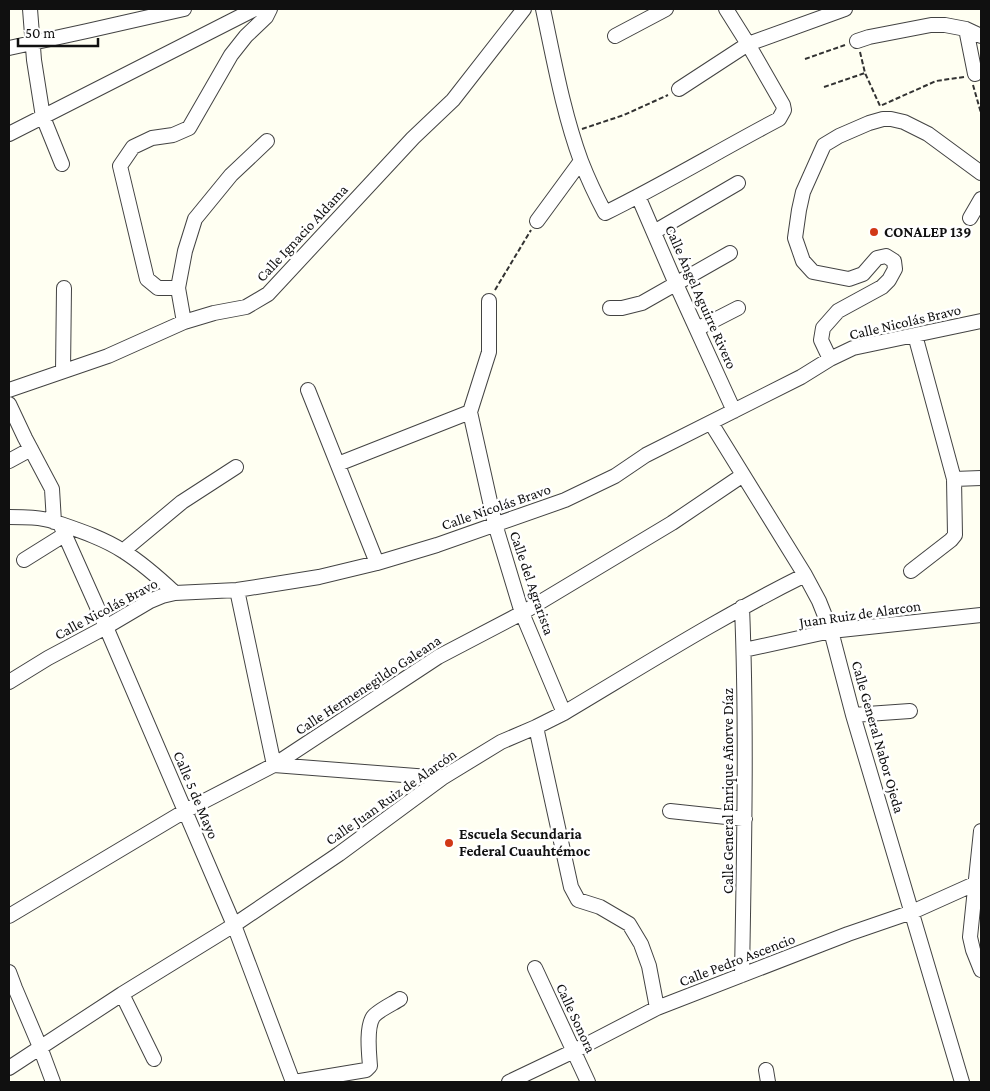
<svg xmlns="http://www.w3.org/2000/svg" width="990" height="1091" font-family="'Crimson Pro',serif">
	<style>
		.lines { fill: none; stroke-linecap: round; stroke-linejoin: round }
		.minor-casing { stroke: #434343; stroke-width: 16 }
		.path { stroke: #323232; stroke-width: 2; stroke-dasharray: 5 2.5; stroke-linecap: butt }
		.minor { stroke: #fff; stroke-width: 14 }
		.poi-dot { fill: #d13816; stroke: #fff; stroke-width: 2 }
		.labels { text-anchor: middle; stroke-width: 5; stroke-linejoin: round; paint-order: stroke }
		.poi-label { font-size: 15px; font-weight: bold; fill: #101010; stroke: #fff; text-anchor: start }
		.street-label { font-size: 15px; fill: #101010; stroke: #fff }
	</style>
	<rect width="100%" height="100%" fill="#fffff2"/>
	<g class="lines">
		<g class="minor-casing">
			<path id="minor" d="M30 9 34 60 43 117 62 164
				M543 9C554 60 563 112 581 161 588 179 596 196 605 213 664 184 720 150 779 119L784 110 783 105 748 44 726 9
				M966 29 975 74
				M615 36 666 9
				M857 41 869 37 931 25H945L966 29 981 36
				M9 48 87 31 184 9
				M679 89 748 44 845 9
				M9 134 255 9
				M638 196 676 284 734 411
				M970 218 981 199
				M537 221 581 161
				M654 232 738 183
				M178 288H158L147 279 120 166 133 147 152 138 173 135 189 128 231 55 246 36 266 17 270 9
				M489 301V352L470 412 495 524 522 613 564 713
				M610 308H622L642 303 730 253
				M184 322 178 288 185 251 195 219 231 175 267 141
				M697 329 738 308
				M830 359 821 340 823 328 838 311 882 287 889 280 895 269 894 261 886 256 877 258 863 274 849 279 813 272 803 261 795 238 799 210 803 192 824 145 839 136 869 123 883 119H891L904 122 928 134 981 173
				M63 371 64 288
				M9 390 108 356 184 322 214 313 246 307 268 294 413 138 453 100 524 9
				M308 390 377 563
				M9 404 25 438 52 489 54 522
				M711 423 805 575 819 601 831 631 853 715 962 1082
				M9 461 31 449
				M338 464 470 412
				M954 479 981 478
				M9 517C24 517 41 517 55 522 78 530 103 538 123 551 142 563 159 578 175 593
				M60 524 106 627 234 925 293 1082
				M123 551 182 502 236 467
				M24 560 64 535
				M911 571 951 540 955 535 954 479 915 335
				M237 590 274 765 442 778
				M744 650 831 631 981 615
				M9 682 48 658 106 627 150 601 162 596 175 593 237 590 319 577 377 563 437 545 565 500 615 476 646 455 801 377 830 359 853 348 981 321
				M853 715 910 711
				M536 727 571 887 578 900 600 907 629 924 641 944 649 966 657 1008
				M670 811 745 819
				M981 831 970 937 973 950 981 970
				M9 916 185 811 274 765 438 657 522 613 672 523 743 475
				M535 968 588 1082
				M9 972 15 988 40 1047 53 1082
				M742 975C744 853 747 730 742 607
				M122 994 154 1059
				M9 1068 122 994 234 925 339 854 442 778 501 742 536 727 564 713C643 666 722 616 805 575
				M766 1070 768 1082
				M294 1082 366 1070 370 1066C369 1053 366 1028 373 1017 377 1011 394 1003 400 999
				M509 1082 574 1051 657 1008 848 934 912 912 981 881"/>
		</g>
		<path class="path" d="M860 52 865 73 880 106 936 81 964 77
			M805 59 845 45
			M973 85 981 113
			M824 87 865 73
			M582 129 624 115 668 95
			M495 290 531 230"/>
		<use href="#minor" class="minor"/>
	</g>
	<g class="poi-dot">
		<circle cx="874" cy="232" r="5"/>
		<circle cx="449" cy="843" r="5"/>
	</g>
	<g class="labels">
		<g class="poi-label">
			<text x="884" y="237">CONALEP 139</text>
			<text x="459" y="839">Escuela Secundaria<tspan x="459" dy="17">Federal Cuauhtémoc</tspan></text>
		</g>
		<g class="street-label">
			<text transform="translate(302 233) rotate(-47)" y="5">Calle Ignacio Aldama</text>
			<text transform="translate(701 297) rotate(66)" y="5">Calle Ángel Aguirre Rivero</text>
			<text transform="translate(905 322) rotate(-13)" y="5">Calle Nicolás Bravo</text>
			<text transform="translate(496 507) rotate(-19)" y="5">Calle Nicolás Bravo</text>
			<text transform="translate(532 583) rotate(71)" y="5">Calle del Agrarista</text>
			<text transform="translate(106 609) rotate(-28)" y="5">Calle Nicolás Bravo</text>
			<text transform="translate(860 614) rotate(-8)" y="5">Juan Ruiz de Alarcon</text>
			<text transform="translate(368 685) rotate(-33)" y="5">Calle Hermenegildo Galeana</text>
			<text transform="translate(878 737) rotate(74)" y="5">Calle General Nabor Ojeda</text>
			<text transform="translate(728 791) rotate(-90)" y="5">Calle General Enrique Añorve Díaz</text>
			<text transform="translate(196 795) rotate(67)" y="5">Calle 5 de Mayo</text>
			<text transform="translate(391 797) rotate(-35)" y="5">Calle Juan Ruiz de Alarcón</text>
			<text transform="translate(737 960) rotate(-21)" y="5">Calle Pedro Ascencio</text>
			<text transform="translate(576 1018) rotate(65)" y="5">Calle Sonora</text>
		</g>
	</g>
	<rect width="990" height="1091" fill="none" stroke="#101010" stroke-width="20"/>
	<path d="M18 38v8h80v-8" fill="none" stroke="#101010" stroke-width="2.5"/>
	<text x="25" y="38" font-size="15" fill="#101010" stroke="#ffffff" stroke-width="4" paint-order="stroke">50 m</text>
</svg>
